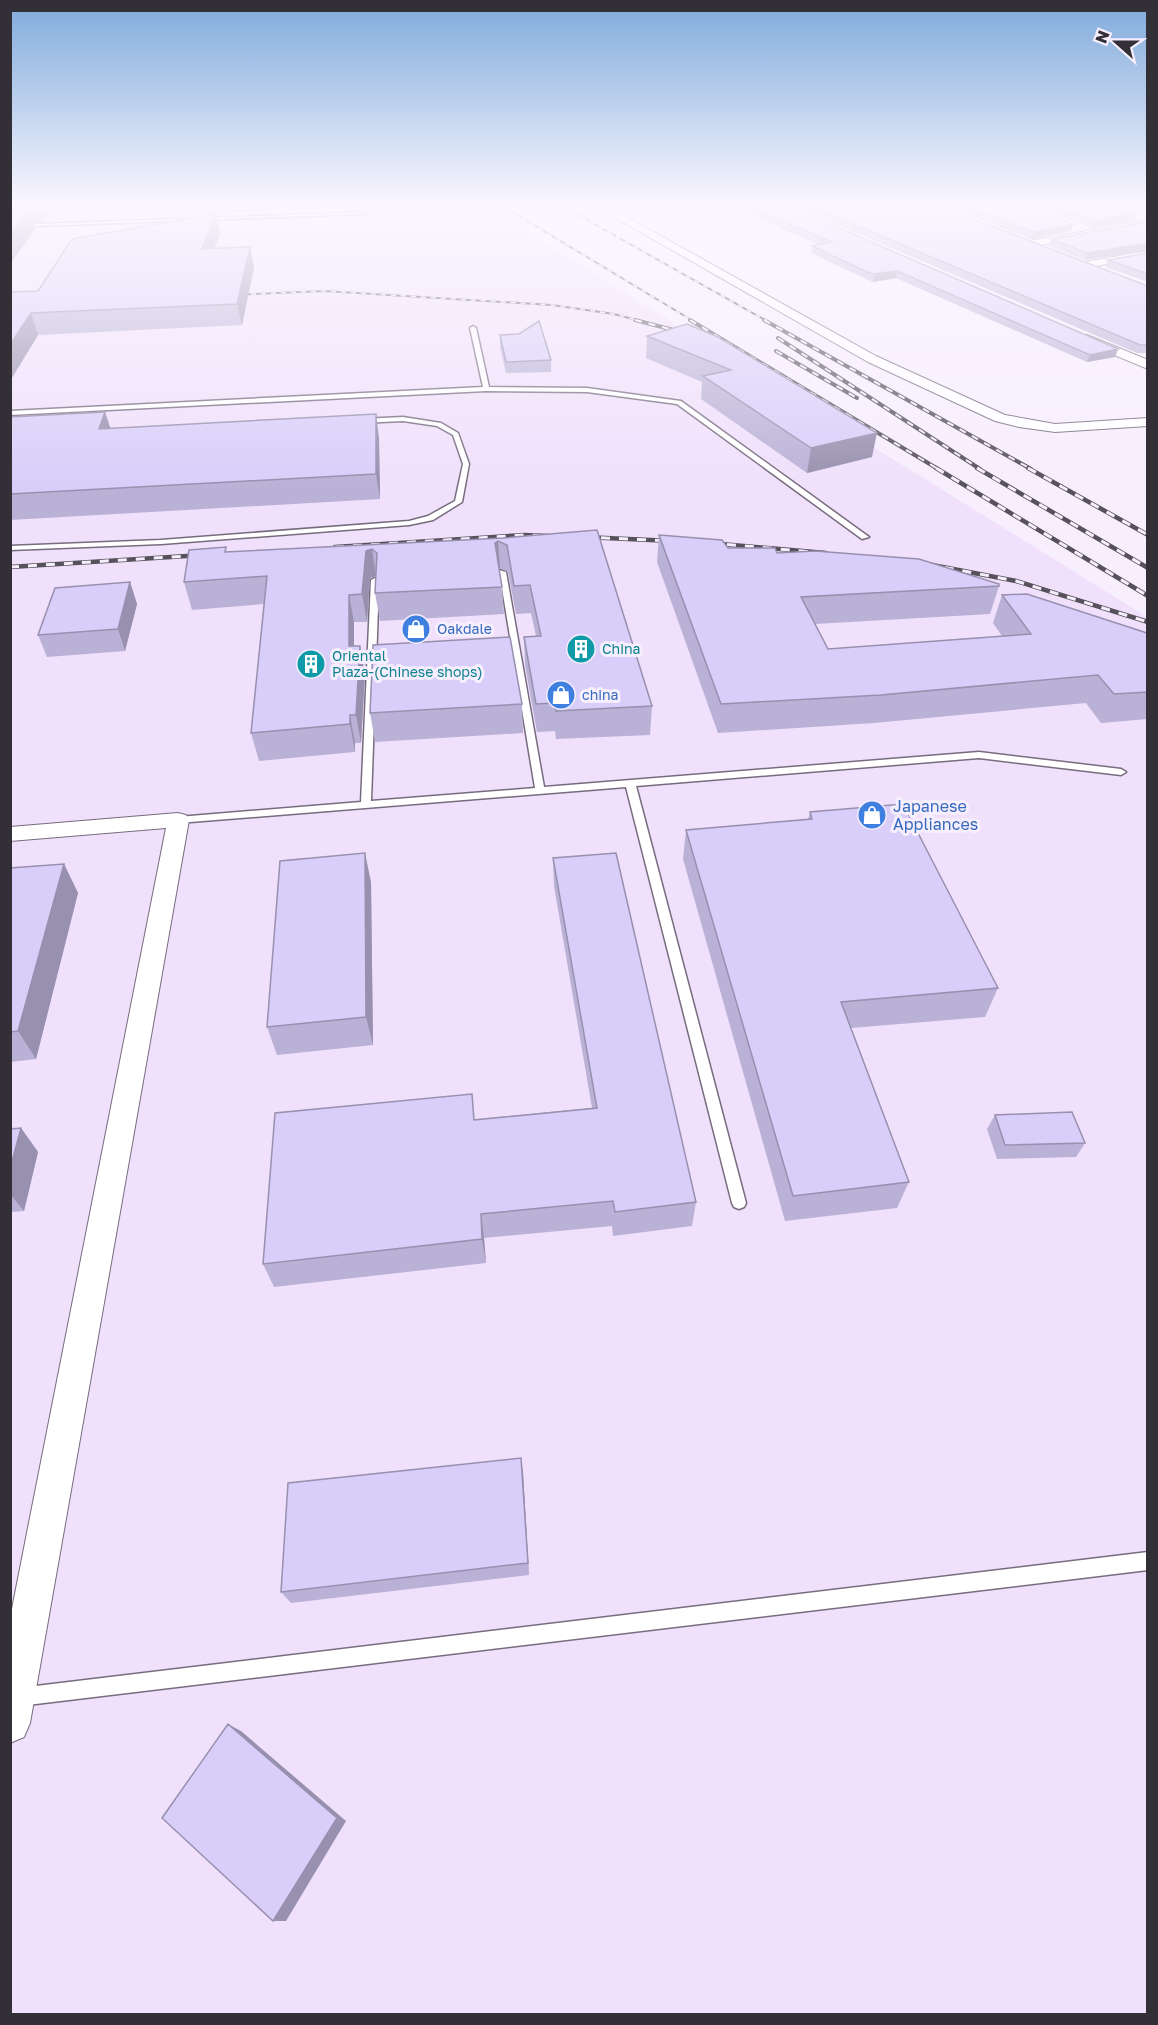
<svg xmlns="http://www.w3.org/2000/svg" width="1158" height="2025" font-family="'Golos Text',sans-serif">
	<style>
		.built { fill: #f0e0fb }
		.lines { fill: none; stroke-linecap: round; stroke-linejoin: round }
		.service-casing { stroke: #776c7e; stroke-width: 3 }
		.minor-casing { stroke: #776c7e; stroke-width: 2 }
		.service { fill: #fff; fill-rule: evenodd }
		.minor { fill: #fff; fill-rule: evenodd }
		.rail-far2-casing { stroke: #56515a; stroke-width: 2 }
		.rail-far1-casing { stroke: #56515a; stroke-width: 4 }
		.rail-casing { stroke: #56515a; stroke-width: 4.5 }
		.rail-far2 { stroke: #f7eefe; stroke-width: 1.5; stroke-dasharray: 5; stroke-linecap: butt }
		.rail-far1 { stroke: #f7eefe; stroke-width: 2; stroke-dasharray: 7; stroke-linecap: butt }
		.rail { stroke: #f7eefe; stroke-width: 3; stroke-dasharray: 9; stroke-linecap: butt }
		.wall { fill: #bab1d6 }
		.shaded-wall { fill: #9790ae }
		.building { fill: #d8cef9; stroke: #9790ae; stroke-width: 1.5 }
		.labels { text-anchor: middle; stroke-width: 6; stroke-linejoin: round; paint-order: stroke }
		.far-shop-label { font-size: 14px; fill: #366cbe; stroke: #f7eefe; text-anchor: start }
		.far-culture-label { font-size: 14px; fill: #0d838f; stroke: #f7eefe; text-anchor: start }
		.shop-label { font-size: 16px; fill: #366cbe; stroke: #f7eefe; text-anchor: start }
	</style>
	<rect width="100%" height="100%" fill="#f7eefe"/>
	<path class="built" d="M11 203H481L1147 617V2014H11Z"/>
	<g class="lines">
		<g class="service-casing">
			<path id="service" d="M368 212 366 214 10 227V225Z
				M473 326 476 328 489 387 587 388 681 401 869 537 862 539 677 404 587 392 486 391 10 415V411L483 387 470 328Z
				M403 417 441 423 458 433 469 464 462 502 433 520 409 525 161 544 10 550V546L161 540 409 521 428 516 455 501 463 464 453 435 437 426 403 421 361 423 358 421 361 419Z
				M499 570 506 572 544 787 979 752 1121 769 1126 772 1121 775 979 758 636 786 746 1203 744 1207 739 1209 734 1207 732 1203 626 787 178 823 173 820 178 817 361 802 371 580 375 578 379 580 371 801 535 788Z
				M1148 1552V1570L19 1706 12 1704 10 1699 12 1690 19 1688Z"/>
		</g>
		<g class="minor-casing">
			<path id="minor" d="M588 202H600L876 356 1005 415 1055 424 1148 418V426L1055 432 1019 427 995 421 868 362Z
				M810 202H835L786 212 781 209Z
				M1148 220V226L1029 247 1024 244 1029 241Z
				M1148 251V257L1084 268 1079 265 1084 262Z
				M1087 335 1148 360V369L1083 342 1081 339Z
				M178 813 186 815 189 820 30 1723 24 1737 10 1743V1619L166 828 10 841V827Z"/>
		</g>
		<use href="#service" class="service"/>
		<use href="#minor" class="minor"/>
		<g class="rail-far2-casing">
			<path id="rail-far2" d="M496 202 693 321
				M555 202 767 321
				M231 295 324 291 552 305 614 314 640 321"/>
		</g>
		<g class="rail-far1-casing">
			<path id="rail-far1" d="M635 320 689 334
				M690 320 938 469
				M764 320 1031 469
				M778 338 980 469
				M776 351 857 398
				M766 368 790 380"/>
		</g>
		<g class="rail-casing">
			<path id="rail" d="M936 468 1148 596
				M977 468 1148 568
				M1028 468 1148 535
				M583 537 673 541
				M709 543 826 553
				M335 547 524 535 548 536
				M927 564 1016 581 1148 622
				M10 567 203 555"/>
		</g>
		<use href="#rail-far2" class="rail-far2"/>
		<use href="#rail-far1" class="rail-far1"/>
		<use href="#rail" class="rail"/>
	</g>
	<path class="wall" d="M10 202H319L318 209 226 213H48L41 222H34L36 228 10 264Z
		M722 202H779L1118 349 1115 357 1087 362 896 278 873 282 866 279 811 253 812 246 819 245Z
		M937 202H1019L1073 224 1071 231 1031 239Z
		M1027 202H1104L1137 213 1135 220 1091 228Z
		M806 204 1148 286V353H1137L805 211Z
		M1148 222 1085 260 1049 246 1051 239Z
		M220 233 214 249 254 267 242 325 38 335 10 381V292L38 291Z
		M1148 253V282L1106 267 1108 260Z
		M687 324 872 457 807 473 701 399 702 382 646 358 647 336Z
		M500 335 551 360V372L506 373 500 347Z
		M105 412 110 428 379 438 380 499 10 520V417Z
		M659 535 728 548 777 553 999 586 990 614 815 624 828 649 1002 636 993 623 1002 595 1148 634V719L1101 723 1086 703 874 723 718 733 657 562Z
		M503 538 652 706 650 735 556 739 555 731 537 732 525 665 524 637 536 636 531 613 516 614 508 572 499 568 502 587 504 614 380 621 375 593 376 576 370 578 367 622H354V646L365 674 361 743H355V752L259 761 251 733 264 604 192 610 184 582 227 552Z
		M130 582 137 604 125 651 47 657 38 635Z
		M522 704 523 733 375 742 370 713Z
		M810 812 998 988 985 1017 851 1028 909 1182 897 1208 785 1221 683 859 686 830 808 819Z
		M553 858 696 1202 692 1226 613 1236 612 1226 484 1238 486 1263 274 1287 263 1264 476 1119 592 1108 554 886Z
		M64 864 78 893 36 1059 10 1062V868Z
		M371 882 373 1045 277 1055 267 1027Z
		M995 1115 1085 1143 1076 1157 997 1159 987 1129Z
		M21 1128 38 1152 24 1211 10 1212V1129Z
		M523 1472 529 1575 291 1603 281 1592Z"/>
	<path class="shaded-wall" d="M35 202H44L48 213 41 222H34L36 228 10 264V204Z
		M1137 213 1135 220 1091 228 1093 221Z
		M215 214 220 233 207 269 202 249Z
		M1073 224 1071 231 1031 239 1033 232Z
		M1148 243V250L1085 260 1087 253Z
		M250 247 254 267 242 325 237 304Z
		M897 271 896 278 873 282 874 274Z
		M31 313 38 335 10 381V345Z
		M1118 349 1115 357 1087 362 1090 355Z
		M105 412 113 436 99 429Z
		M376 414 379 438 380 499 376 474Z
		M877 433 872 457 807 473 811 448Z
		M498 541 500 568 497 570 495 543Z
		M372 549 376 576 370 578 367 622 362 594 366 551Z
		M130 582 137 604 125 651 118 629Z
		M349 595 354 622V674L349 646Z
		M360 646 365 674 361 743 356 715Z
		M350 715 355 743V752L350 724Z
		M365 853 371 882 373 1045 366 1017Z
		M64 864 78 893 36 1059 18 1031Z
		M21 1128 38 1152 24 1211 10 1194V1169Z
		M481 1214 484 1238 486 1263 482 1239Z
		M521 1458 523 1472 529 1575 528 1563Z
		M228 1724 241 1731 346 1821 286 1921H273Z"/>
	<path class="building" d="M10 202H35L10 204Z
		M738 202H779L1118 349 1090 355 897 271 874 274 867 272 812 246 832 242Z
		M814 202H928L1148 286V345H1140L806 204Z
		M955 202H1019L1073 224 1033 232Z
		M1046 202H1104L1137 213 1093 221Z
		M30 209 10 235V210Z
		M215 214 202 249 250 247 237 304 31 313 10 345V292L38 291 72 239Z
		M1148 222V243L1087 253 1051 239Z
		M1148 253V274L1108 260Z
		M539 321 551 360 506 362 500 335 519 334Z
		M687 324 718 337 877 433 811 448 703 376 731 370 647 336Z
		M105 412 99 429 376 414V474L10 494V417Z
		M597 530 652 706 556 711 554 703 536 704 524 637 541 636 530 585 514 586 507 545 498 541 495 543 502 587 375 593 377 553 372 549 366 551 362 594 349 595V646H360L356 715H350V724L251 733 267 576 184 582 189 550 226 547 225 552 503 538Z
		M659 535 722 540 728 548H775L777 553 815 551 919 559 999 584V586L801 597 828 649 1031 634 1002 595 1027 594 1144 632 1148 634V692L1114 694 1098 675 881 695 721 704Z
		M130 582 118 629 38 635 55 588Z
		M510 637 522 704 370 713 373 645Z
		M903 804 998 988 841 1002 909 1182 793 1196 686 830 812 819 810 812Z
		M365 853 366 1017 267 1027 280 861Z
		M616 853 696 1202 615 1212 613 1201 481 1214 482 1239 263 1264 275 1113 472 1094 474 1120 597 1108 553 858Z
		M64 864 18 1031 10 1032V868Z
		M1072 1112 1085 1143 1005 1145 995 1115Z
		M21 1128 10 1169V1129Z
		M521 1458 528 1563 281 1592 288 1483Z
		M228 1724 337 1818 273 1921 162 1818Z"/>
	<linearGradient id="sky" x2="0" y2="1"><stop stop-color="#7eaadb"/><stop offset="0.42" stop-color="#fbf7ff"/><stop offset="1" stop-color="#fbf7ff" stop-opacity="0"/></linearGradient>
	<rect width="1158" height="486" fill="url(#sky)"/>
	<defs>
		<g id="shop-disc" transform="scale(1.5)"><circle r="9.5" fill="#3f7fe0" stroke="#f7eefe"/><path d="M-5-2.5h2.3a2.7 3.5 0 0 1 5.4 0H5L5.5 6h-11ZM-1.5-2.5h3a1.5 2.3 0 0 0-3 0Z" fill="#fff"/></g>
		<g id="building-disc" transform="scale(1.5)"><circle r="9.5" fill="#0f9aa8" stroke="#f7eefe"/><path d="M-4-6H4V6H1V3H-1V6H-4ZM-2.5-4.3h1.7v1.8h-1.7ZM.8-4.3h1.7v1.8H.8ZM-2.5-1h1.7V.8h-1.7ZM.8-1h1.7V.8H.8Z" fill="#fff"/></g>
	</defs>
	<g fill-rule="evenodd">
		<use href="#shop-disc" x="416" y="629"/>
		<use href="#building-disc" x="581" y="649"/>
		<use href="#building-disc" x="311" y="664"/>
		<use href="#shop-disc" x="561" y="695"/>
		<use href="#shop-disc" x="872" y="815"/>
	</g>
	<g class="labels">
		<g class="far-shop-label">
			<text x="437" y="634">Oakdale</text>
			<text x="582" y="700">china</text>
		</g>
		<g class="far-culture-label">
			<text x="602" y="654">China</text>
			<text x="332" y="661">Oriental<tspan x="332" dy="16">Plaza-(Chinese shops)</tspan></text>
		</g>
		<g class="shop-label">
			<text x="893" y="812">Japanese<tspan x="893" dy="18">Appliances</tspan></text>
		</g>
	</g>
	<rect width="1158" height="2025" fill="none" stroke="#332f36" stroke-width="24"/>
	<g transform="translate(1116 42) rotate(291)" stroke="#f7eefe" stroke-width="4.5" paint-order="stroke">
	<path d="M0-4.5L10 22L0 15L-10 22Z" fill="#332f36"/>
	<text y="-9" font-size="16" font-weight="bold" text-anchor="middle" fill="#332f36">N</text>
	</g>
</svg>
